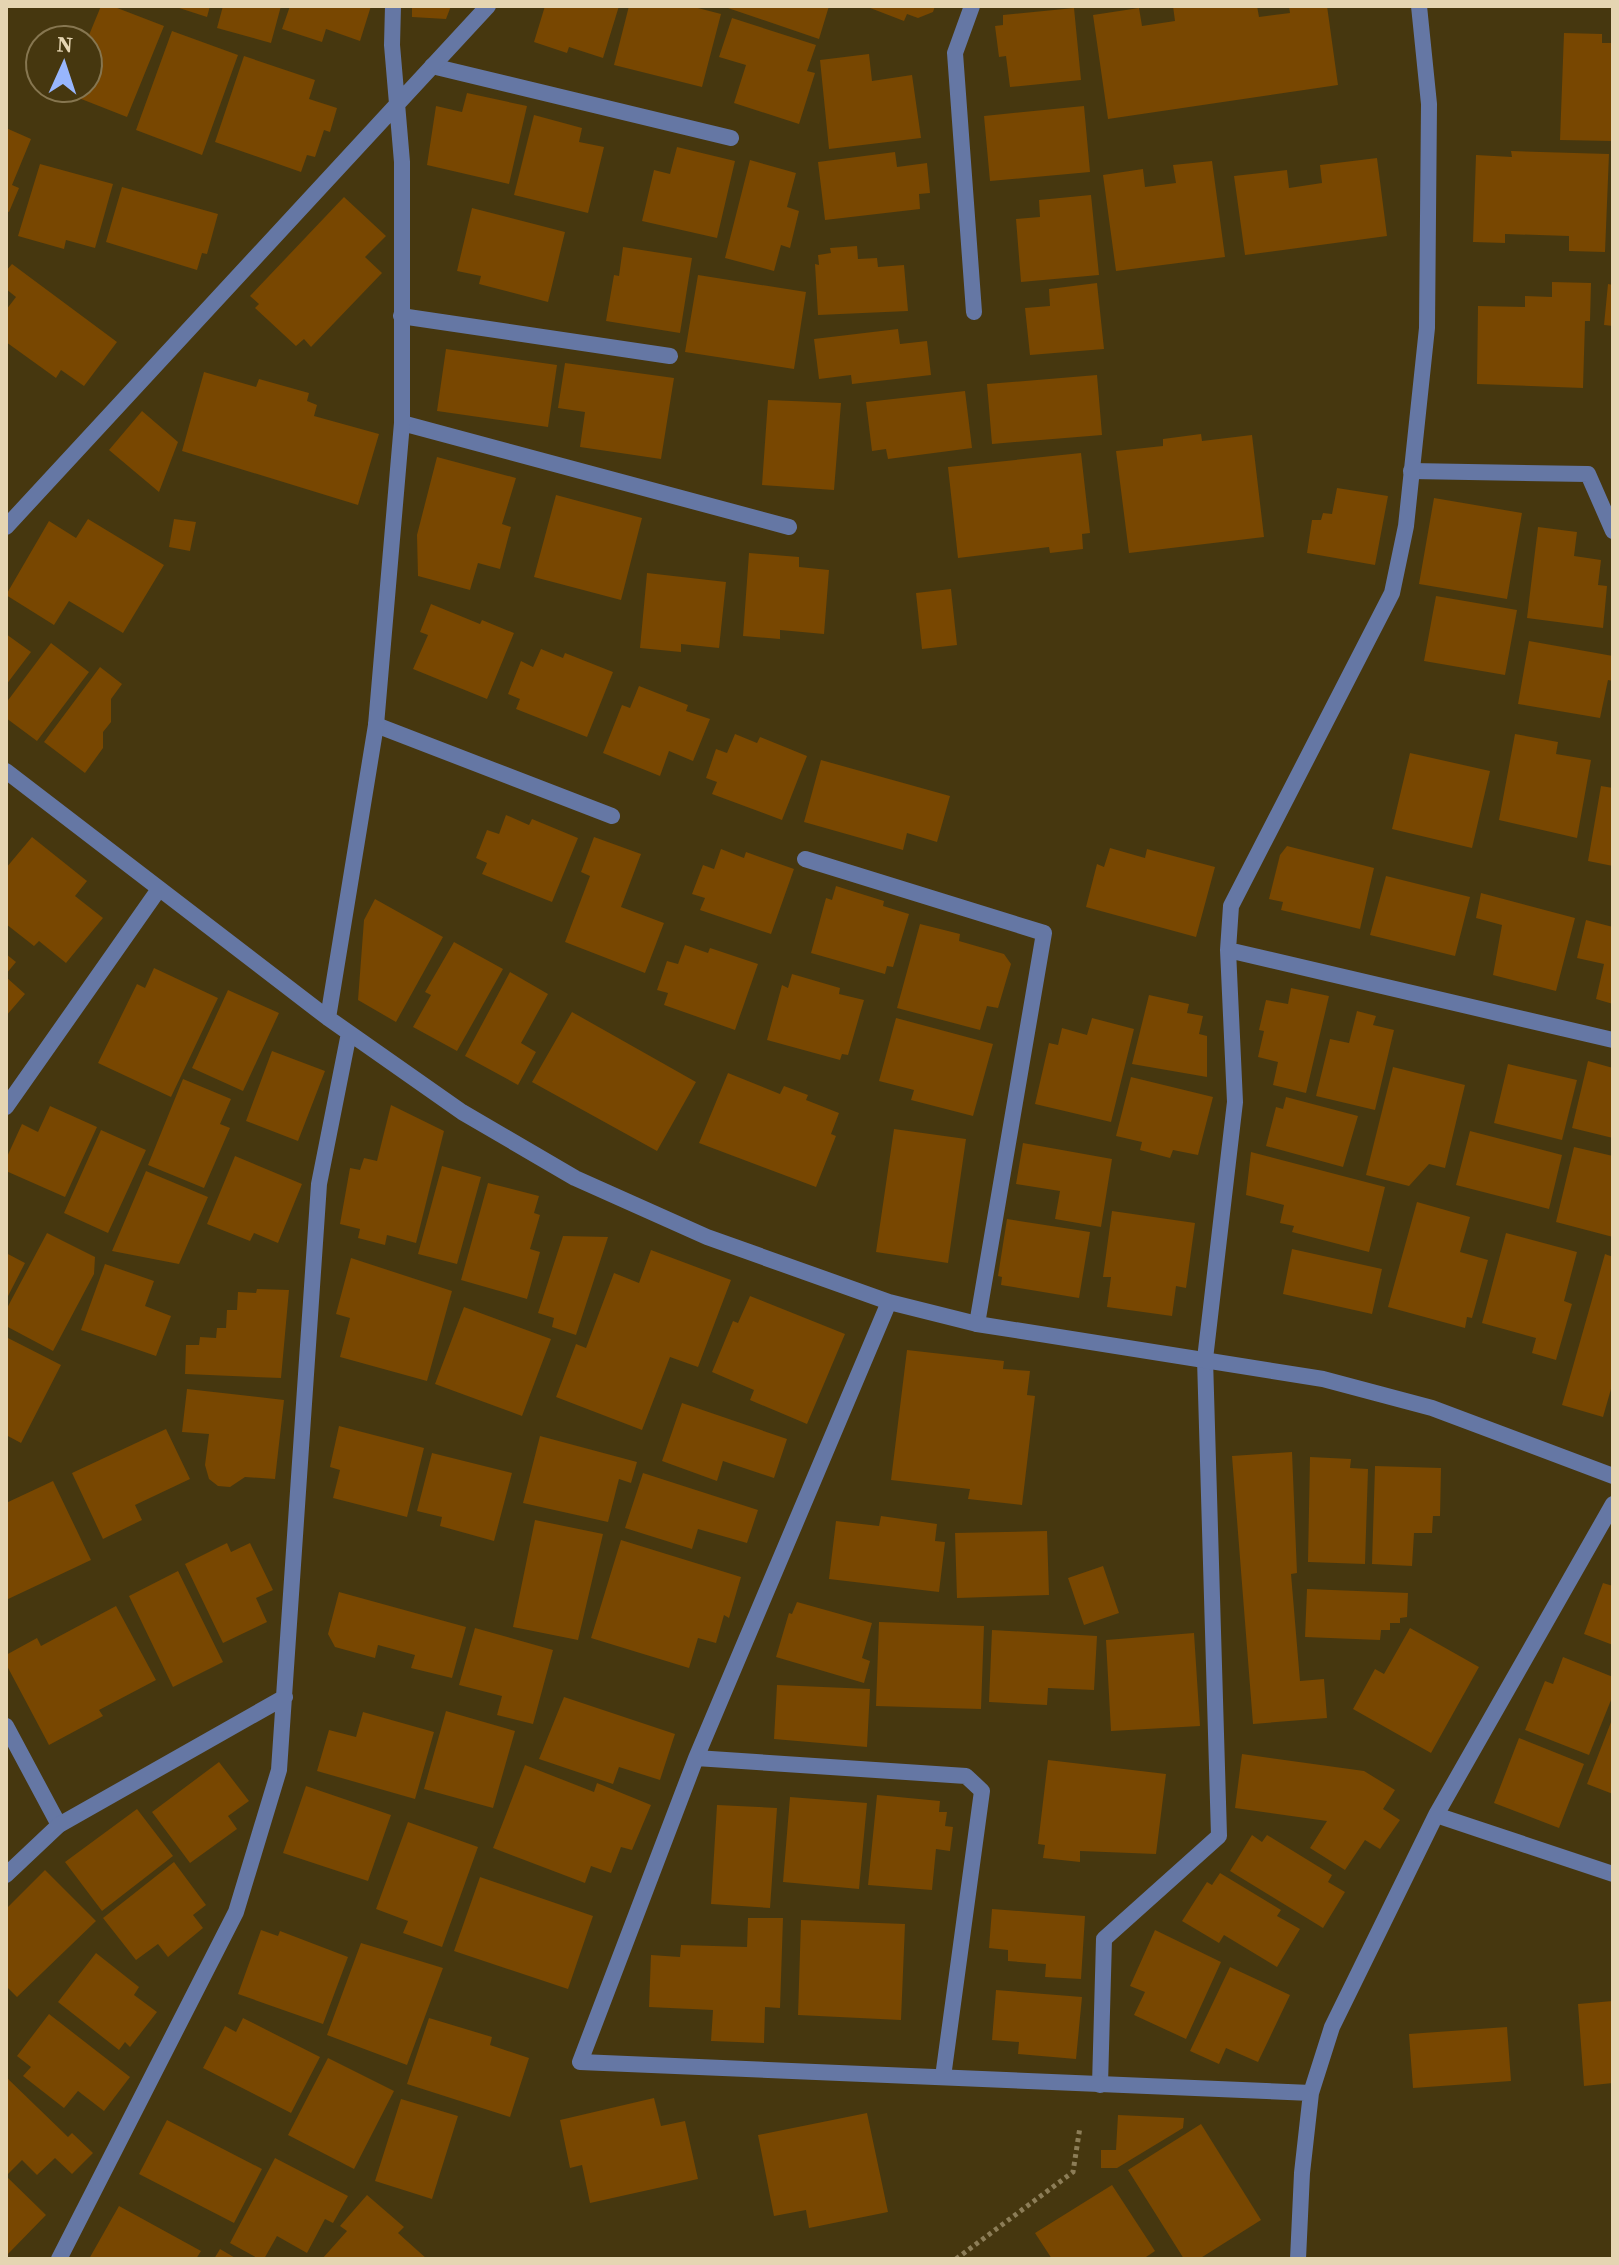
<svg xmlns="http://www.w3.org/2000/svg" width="1619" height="2265" font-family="'Source Serif 4',serif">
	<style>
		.building { fill: #784701 }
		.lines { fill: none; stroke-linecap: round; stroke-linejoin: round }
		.path { stroke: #8c7d57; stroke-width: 5; stroke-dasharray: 4 4; stroke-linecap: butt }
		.service { stroke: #6577a4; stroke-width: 16 }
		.minor { stroke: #6577a4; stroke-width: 16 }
	</style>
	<rect width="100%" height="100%" fill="#46370f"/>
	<path class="building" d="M101 6H112L164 26 127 117 66 93 68 88H88L87 40Z
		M173 6H210L207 17Z
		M223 6H281L271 43 217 28Z
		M290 6H371L360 41 326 29 322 42 282 29Z
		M412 6H451L446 19 412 17Z
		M545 6H619L603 58 569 47 567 53 534 42Z
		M629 6H690L721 14 702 87 614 65Z
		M722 6H829L819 39Z
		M865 6H935L933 12 918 18 907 14 904 21Z
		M1173 6H1257L1259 17 1290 13 1289 6H1327L1338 85 1108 119 1093 15 1139 8 1142 26 1175 21Z
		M1074 8 1081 80 1010 87 1006 56 999 57 995 26 1003 25V15Z
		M732 18 816 45 807 71 815 73 799 124 734 103 746 65 719 57Z
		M172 31 238 55 202 155 136 130Z
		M1564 33 1602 34V43H1613V141L1560 140Z
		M869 54 872 81 912 75 921 138 829 149 820 60Z
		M244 56 315 80 309 99 337 108 330 132 324 130 315 157 307 155 301 172 215 142Z
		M467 93 527 106 509 184 427 165 436 106 462 112Z
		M1084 106 1090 172 990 181 984 116Z
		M534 115 582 128 579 142 604 147 588 213 514 195Z
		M6 128 31 139 12 185 19 188 9 212 6 211Z
		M677 147 735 161 717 238 642 221 654 170 670 174Z
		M1511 151 1609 154 1605 252 1569 251V236L1505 234V243L1473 242 1476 155 1512 157Z
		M895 152 897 167 927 163 930 193 919 194 920 209 825 220 818 162Z
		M1377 158 1387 236 1245 255 1234 176 1287 170 1289 188 1322 183 1320 165Z
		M750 160 796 173 787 207 799 211 790 248 781 245 774 271 725 258Z
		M1212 161 1225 257 1116 271 1103 175 1143 169 1145 187 1176 183 1173 165Z
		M40 164 113 184 95 248 66 240 64 249 18 236Z
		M122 187 218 214 207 254 202 253 197 270 106 242Z
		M1091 195 1099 275 1021 282 1016 219 1040 217 1039 200Z
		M344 197 386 236 365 257 382 273 311 347 304 339 296 346 255 308 259 304 250 296Z
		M472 208 565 232 548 302 479 284 481 276 457 271Z
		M857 246 858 259 877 258 878 267 904 265 908 311 818 315 815 264 819 265 818 255 831 253 830 248Z
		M623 247 692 258 680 333 606 321 614 275 619 276Z
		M12 264 117 342 84 386 61 370 56 378 6 342V310L16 297 6 289V271Z
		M698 275 806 292 794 369 685 352Z
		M1552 282 1591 283 1590 321H1585L1583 388 1477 384 1478 306 1525 307V296L1552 297Z
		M1097 283 1104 349 1030 355 1025 308 1050 306 1049 289Z
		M1608 284 1613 285V326L1604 325Z
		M898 329 900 344 927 341 931 375 852 384 851 375 819 379 814 339Z
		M446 349 557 365 548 427 437 411Z
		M565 363 674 378 661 459 580 447 585 412 558 408Z
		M204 372 256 387 259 379 309 393 307 401 317 405 314 416 379 434 358 505 182 451Z
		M1097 375 1102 435 992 444 987 384Z
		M965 391 972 448 888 459 886 449 872 451 866 402Z
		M768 400 841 403 834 490 762 485Z
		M142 411 178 442 159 492 109 450Z
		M1201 434 1202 441 1252 435 1264 537 1129 553 1116 451 1163 446V439Z
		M1081 453 1090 533 1082 534 1083 549 1050 553 1049 547 958 558 948 467Z
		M437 457 516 478 502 524 511 527 500 569 478 563 470 590 418 576 417 535Z
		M1337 488 1388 496 1375 565 1307 553 1312 520H1321L1323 513 1332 514Z
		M556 495 642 518 621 600 534 577Z
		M1434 498 1522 513 1507 599 1419 584Z
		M88 519 164 565 123 633 69 601 54 625 6 595 49 521 76 538Z
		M174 519 196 522 190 551 169 547Z
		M1538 527 1577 532 1574 556 1601 560 1598 585 1607 586 1603 628 1527 618Z
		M749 553 799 557V567L829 570 824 634 780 630V639L743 636Z
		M647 573 726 582 719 648 681 644V652L640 648Z
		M951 589 957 645 922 649 916 593Z
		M1436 596 1517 610 1505 675 1424 661Z
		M431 604 480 624 482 620 514 633 487 699 413 669 428 635 420 632Z
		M6 634 31 652 6 685Z
		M1529 641 1613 656V681L1608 680 1600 718 1518 704Z
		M51 643 89 672 37 741 6 718V703Z
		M541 649 563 658 565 653 613 672 587 737 516 709 520 699 508 694 521 661 533 667Z
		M100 667 122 684 111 699V722L103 732V748L85 773 44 742Z
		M639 686 688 705 686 711 710 719 693 761 669 751 660 776 603 753 622 705 630 708Z
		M735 734 757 743 760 737 807 756 782 820 712 794 717 782 706 778 716 749 727 753Z
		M1515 734 1558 742 1556 754 1591 760 1577 838 1499 820Z
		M1410 753 1490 771 1472 848 1392 829Z
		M821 760 950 796 937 842 907 833 903 850 804 822Z
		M1601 786 1613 788V866L1588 861Z
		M506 815 529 825 532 819 578 838 552 902 482 874 487 863 476 858 487 830 499 834Z
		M32 837 87 881 75 896 103 918 66 963 39 941 34 946 6 924V868Z
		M594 837 641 854 621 907 664 923 645 973 565 942 590 876 581 872Z
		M1287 846 1374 868 1360 929 1281 910 1283 902 1269 899 1280 855Z
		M1110 848 1145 858 1147 849 1215 867 1196 937 1086 907 1097 864 1104 867Z
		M721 849 744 858 746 852 794 869 771 934 700 910 705 898 692 894 703 865 714 869Z
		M1386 876 1470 897 1455 956 1370 935Z
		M836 886 884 901 883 906 909 914 893 967 887 966 885 974 811 953 826 898 832 900Z
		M1481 893 1575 918 1556 991 1493 975 1502 925 1476 918Z
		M375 899 443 937 396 1022 358 1000 364 920Z
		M1586 920 1613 927V1004L1596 999 1604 964 1577 958Z
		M920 924 960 934 959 941 1004 954 1011 964 998 1008 987 1006 980 1030 897 1008Z
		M454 942 503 969 457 1051 413 1027 431 995 425 992Z
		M685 945 708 953 710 948 758 964 735 1030 664 1005 668 993 657 990 667 961 678 964Z
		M6 954 16 962 6 974Z
		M154 968 218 998 171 1097 98 1063 137 984 145 988Z
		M510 972 548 994 521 1043 536 1052 518 1085 465 1056Z
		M792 974 840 988 839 994 864 1000 848 1055 842 1054 840 1060 767 1040 782 985 788 988Z
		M6 977 25 994 6 1016Z
		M1291 988 1329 996 1306 1093 1273 1085 1278 1062 1258 1057 1264 1031 1259 1030 1266 1000 1288 1004Z
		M228 990 279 1013 243 1091 192 1068Z
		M1149 995 1189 1004 1187 1013 1203 1016 1199 1034 1207 1036V1077L1132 1064Z
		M1357 1011 1376 1016 1373 1025 1394 1030 1375 1110 1316 1096 1330 1039 1349 1043Z
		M572 1012 696 1082 657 1151 532 1082Z
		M896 1018 993 1044 973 1116 911 1100 914 1090 879 1081Z
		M1092 1018 1134 1029 1111 1122 1035 1104 1049 1043 1058 1045 1062 1028 1087 1035Z
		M272 1051 325 1071 298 1141 246 1121Z
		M1588 1061 1613 1068V1138L1572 1128Z
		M1508 1064 1577 1080 1562 1140 1494 1123Z
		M1393 1067 1465 1085 1445 1168 1429 1164 1409 1186 1366 1175Z
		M728 1073 780 1094 784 1086 808 1095 806 1100 839 1113 831 1134 836 1136 816 1187 699 1143Z
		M1131 1077 1213 1097 1198 1155 1173 1150 1170 1158 1140 1150 1142 1142 1116 1136Z
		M183 1079 231 1099 220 1124 230 1128 204 1188 148 1165Z
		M1286 1097 1358 1116 1343 1167 1266 1146 1276 1107 1283 1109Z
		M391 1105 444 1131 416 1243 387 1235 385 1245 358 1238 360 1229 340 1224 350 1168 360 1170 364 1158 377 1161Z
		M50 1106 97 1127 65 1197 6 1171V1159L22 1124 38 1132Z
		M894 1129 966 1139 948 1263 876 1252Z
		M101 1130 146 1150 108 1233 64 1213Z
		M1470 1131 1562 1155 1549 1209 1456 1185Z
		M1023 1143 1112 1159 1101 1227 1055 1219 1060 1191 1016 1184Z
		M1574 1147 1613 1156V1237L1556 1222Z
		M1251 1152 1385 1187 1369 1252 1292 1232 1294 1226 1280 1223 1284 1205 1246 1195Z
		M235 1156 302 1184 278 1243 254 1233 250 1241 207 1224Z
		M442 1166 481 1177 457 1264 418 1254Z
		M146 1171 208 1197 179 1264 112 1251Z
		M488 1183 539 1196 534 1213 540 1215 530 1249 540 1252 527 1299 461 1280Z
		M1417 1202 1470 1217 1460 1252 1488 1260 1472 1318 1467 1317 1465 1328 1388 1307Z
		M1112 1211 1195 1223 1186 1288 1176 1286 1172 1316 1107 1307 1111 1277H1103Z
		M1007 1219 1090 1232 1079 1298 1001 1285 1002 1277 998 1276Z
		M47 1233 95 1257 94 1274 53 1351 6 1326V1310Z
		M1506 1233 1577 1252 1564 1301 1572 1304 1556 1360 1532 1353 1536 1338 1482 1323Z
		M563 1236 608 1237 576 1335 552 1327 554 1318 538 1313Z
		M1292 1249 1382 1269 1372 1314 1283 1294Z
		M651 1250 731 1280 698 1367 670 1357 642 1430 556 1397 576 1344 586 1348 614 1273 639 1283Z
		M6 1253 25 1263 6 1300Z
		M1605 1254 1613 1257V1382L1603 1417 1562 1405Z
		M351 1258 452 1291 427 1381 340 1357 350 1318 336 1314Z
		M105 1264 154 1281 145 1306 171 1316 156 1356 81 1330Z
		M257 1289 289 1290 281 1378 185 1374 186 1345H199L200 1337 216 1338 217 1328H226L227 1310H237L238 1292 256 1293Z
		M750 1296 845 1334 807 1424 750 1400 754 1390 712 1372 733 1321 738 1323Z
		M464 1307 551 1339 522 1416 435 1384Z
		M6 1337 61 1365 21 1443 6 1435Z
		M907 1350 1004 1361 1003 1369 1030 1371 1027 1395 1035 1396 1022 1505 968 1499 970 1489 891 1480Z
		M187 1389 284 1400 275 1479 245 1477 230 1487 218 1486 209 1479 205 1465 209 1434 182 1432Z
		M682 1403 787 1439 774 1478 723 1461 717 1481 662 1461Z
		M339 1426 424 1448 407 1517 333 1498 340 1470 330 1467Z
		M166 1429 190 1479 135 1505 142 1520 103 1539 72 1473Z
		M540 1436 637 1462 631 1483 619 1479 608 1522 523 1503Z
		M1292 1452 1297 1573 1291 1574 1300 1681 1324 1679 1327 1718 1253 1724 1232 1456Z
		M432 1453 512 1473 494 1541 440 1526 442 1517 417 1511Z
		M1310 1457 1351 1459 1350 1468 1368 1469 1365 1564 1308 1562Z
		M1375 1466 1441 1468 1440 1516H1433L1432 1533H1414L1412 1566 1372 1564Z
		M643 1473 758 1510 747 1543 698 1529 692 1549 625 1528Z
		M53 1481 91 1560 6 1600V1503Z
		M881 1516 937 1524 935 1541 945 1542 939 1592 829 1579 836 1521 879 1526Z
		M535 1520 603 1534 578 1640 513 1627Z
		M1047 1531 1049 1595 957 1598 955 1533Z
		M621 1540 741 1577 729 1618 724 1615 716 1643 698 1638 689 1668 591 1638Z
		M227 1543 231 1552 250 1543 273 1590 256 1598 267 1622 223 1643 185 1564Z
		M1103 1566 1119 1613 1084 1625 1068 1578Z
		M178 1571 223 1662 173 1687 129 1596Z
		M1603 1583 1613 1586V1645L1584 1634Z
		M1307 1589 1408 1593 1407 1617 1400 1618V1623H1390V1630H1381L1380 1640 1305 1637Z
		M339 1592 466 1627 452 1678 411 1668 415 1655 378 1645 375 1658 335 1647 328 1634Z
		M797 1602 872 1623 862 1658 870 1661 864 1683 776 1657 789 1613 792 1614Z
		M116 1606 156 1680 99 1710 103 1716 49 1745 6 1664V1655L37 1638 41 1646Z
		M879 1622 984 1626 981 1709 876 1706Z
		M475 1628 553 1650 533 1724 497 1715 502 1696 459 1685Z
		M1410 1628 1479 1667 1431 1753 1353 1709 1375 1669 1384 1674Z
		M992 1630 1097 1636 1094 1690 1048 1688 1047 1705 989 1702Z
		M1194 1633 1200 1726 1111 1731 1106 1640Z
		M1563 1657 1613 1677V1695L1589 1755 1525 1730 1545 1681 1553 1684Z
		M777 1685 870 1689 867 1747 774 1739Z
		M564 1697 675 1734 660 1780 619 1767 613 1784 539 1759Z
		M446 1711 515 1731 493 1808 424 1789Z
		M363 1712 434 1732 415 1799 317 1771 329 1730 356 1737Z
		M1613 1717V1794L1587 1784Z
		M1519 1738 1584 1764 1559 1828 1494 1803Z
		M1242 1754 1364 1771 1395 1790 1383 1809 1400 1820 1380 1849 1365 1840 1345 1870 1310 1848 1327 1821 1235 1808Z
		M1048 1760 1166 1774 1156 1854 1080 1851V1862L1043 1858 1045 1845 1038 1844Z
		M219 1762 249 1801 228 1816 237 1829 190 1863 152 1812Z
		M525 1765 594 1792 597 1783 651 1805 632 1850 621 1847 611 1873 591 1866 585 1883 493 1848Z
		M306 1786 391 1815 368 1881 283 1853Z
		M877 1795 940 1801 939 1812H947L945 1826 953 1827 950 1851 936 1849 932 1890 868 1885Z
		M790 1797 867 1803 859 1889 783 1882Z
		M717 1805 777 1808 770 1908 711 1904Z
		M137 1809 173 1856 102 1911 65 1862Z
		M408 1822 478 1847 442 1947 403 1933 408 1921 376 1909Z
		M1252 1835 1262 1842 1267 1835 1332 1875 1328 1882 1345 1892 1323 1928 1230 1871Z
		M174 1862 206 1905 193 1915 203 1928 168 1957 158 1944 136 1960 103 1918Z
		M45 1870 96 1921 17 1997 6 1986V1909Z
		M1220 1873 1281 1910 1277 1916 1300 1929 1277 1967 1224 1935 1219 1943 1182 1921 1207 1882 1212 1885Z
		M480 1877 593 1916 568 1989 454 1951Z
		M992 1909 1085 1916 1081 1979 1045 1977 1046 1964 1008 1961V1950L989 1948Z
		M748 1918H783L780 2008 765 2007 764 2043 711 2041 713 2010 649 2007 651 1955 680 1957 681 1945 747 1947Z
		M801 1920 905 1924 901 2020 798 2015Z
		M261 1930 278 1936 280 1931 348 1957 323 2024 238 1994Z
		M1155 1930 1221 1962 1186 2039 1134 2015 1145 1992 1130 1986Z
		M361 1943 443 1968 407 2065 327 2035Z
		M96 1953 139 1987 134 1995 157 2012 130 2047 125 2042 119 2050 58 2002Z
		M1230 1967 1290 1995 1258 2062 1226 2048 1219 2064 1190 2051Z
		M996 1990 1082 1997 1076 2059 1018 2054 1019 2042 992 2040Z
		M1613 2001V2083L1584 2086 1578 2004Z
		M49 2014 130 2077 104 2111 78 2091 64 2108 23 2076 31 2067 17 2056Z
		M243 2018 320 2057 291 2113 203 2068 225 2026 236 2032Z
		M429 2018 492 2037 490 2045 529 2058 510 2117 407 2084Z
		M1507 2027 1511 2081 1413 2088 1409 2034Z
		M328 2058 394 2091 354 2169 288 2135Z
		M6 2077 68 2137 72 2133 93 2153 72 2174 55 2158 37 2175 22 2160 6 2176 46 2215 6 2256Z
		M654 2098 661 2126 685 2121 698 2179 590 2203 582 2165 570 2168 560 2120Z
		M401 2099 458 2116 432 2199 375 2181Z
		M867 2113 888 2212 809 2228 806 2210 774 2216 758 2135Z
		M1118 2115 1184 2118 1183 2128 1117 2168H1101V2150H1116Z
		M167 2120 262 2169 234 2223 139 2174Z
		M1201 2124 1261 2220 1199 2259H1184L1128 2170Z
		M275 2158 348 2196 333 2223 325 2219 307 2253 277 2236 264 2259H259L230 2243Z
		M1112 2185 1155 2251 1143 2259H1052L1035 2233Z
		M367 2195 404 2227 398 2233 427 2259H322L347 2231 340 2226Z
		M119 2206 201 2251 196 2259H89Z
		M220 2249 237 2259H214Z"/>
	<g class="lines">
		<path class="path" d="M956 2259 1073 2172 1080 2127"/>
		<path class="service" d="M972 6 955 53 974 312
			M432 66 731 138
			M401 316 670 356
			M402 423 789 527
			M1411 471 1588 474 1613 531
			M376 725 612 816
			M805 859 1044 933 977 1324
			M6 1726 59 1825
			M1100 2085 1104 1939 1219 1836 1205 1359"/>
		<path class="minor" d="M6 527 488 6
			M6 771 328 1018 462 1112 575 1178 707 1237 889 1302 977 1324 1323 1379 1432 1408 1613 1476
			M1228 950 1613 1040
			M328 1018 376 725 402 423V162L392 45 393 6
			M6 1107 159 889
			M889 1302 696 1758 580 2062 1311 2093
			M1205 1359 1235 1102 1228 950 1231 906 1392 593 1406 526 1427 328 1429 104 1419 6
			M696 1758 966 1776 982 1791 943 2077
			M1436 1815 1613 1874
			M6 1875 59 1825 285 1697
			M59 2259 236 1912 279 1770 319 1184 349 1033
			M1298 2259 1302 2173 1311 2093 1332 2027 1436 1815 1613 1504"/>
	</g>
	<rect width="1619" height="2265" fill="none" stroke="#e5d5b2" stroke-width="16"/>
	<g transform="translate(64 64) rotate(3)"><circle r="38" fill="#46370f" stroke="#867650" stroke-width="2"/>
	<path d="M0-6L14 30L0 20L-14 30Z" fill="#98b6fd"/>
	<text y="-12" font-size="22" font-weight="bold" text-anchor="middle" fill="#e5d5b2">N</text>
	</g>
</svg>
